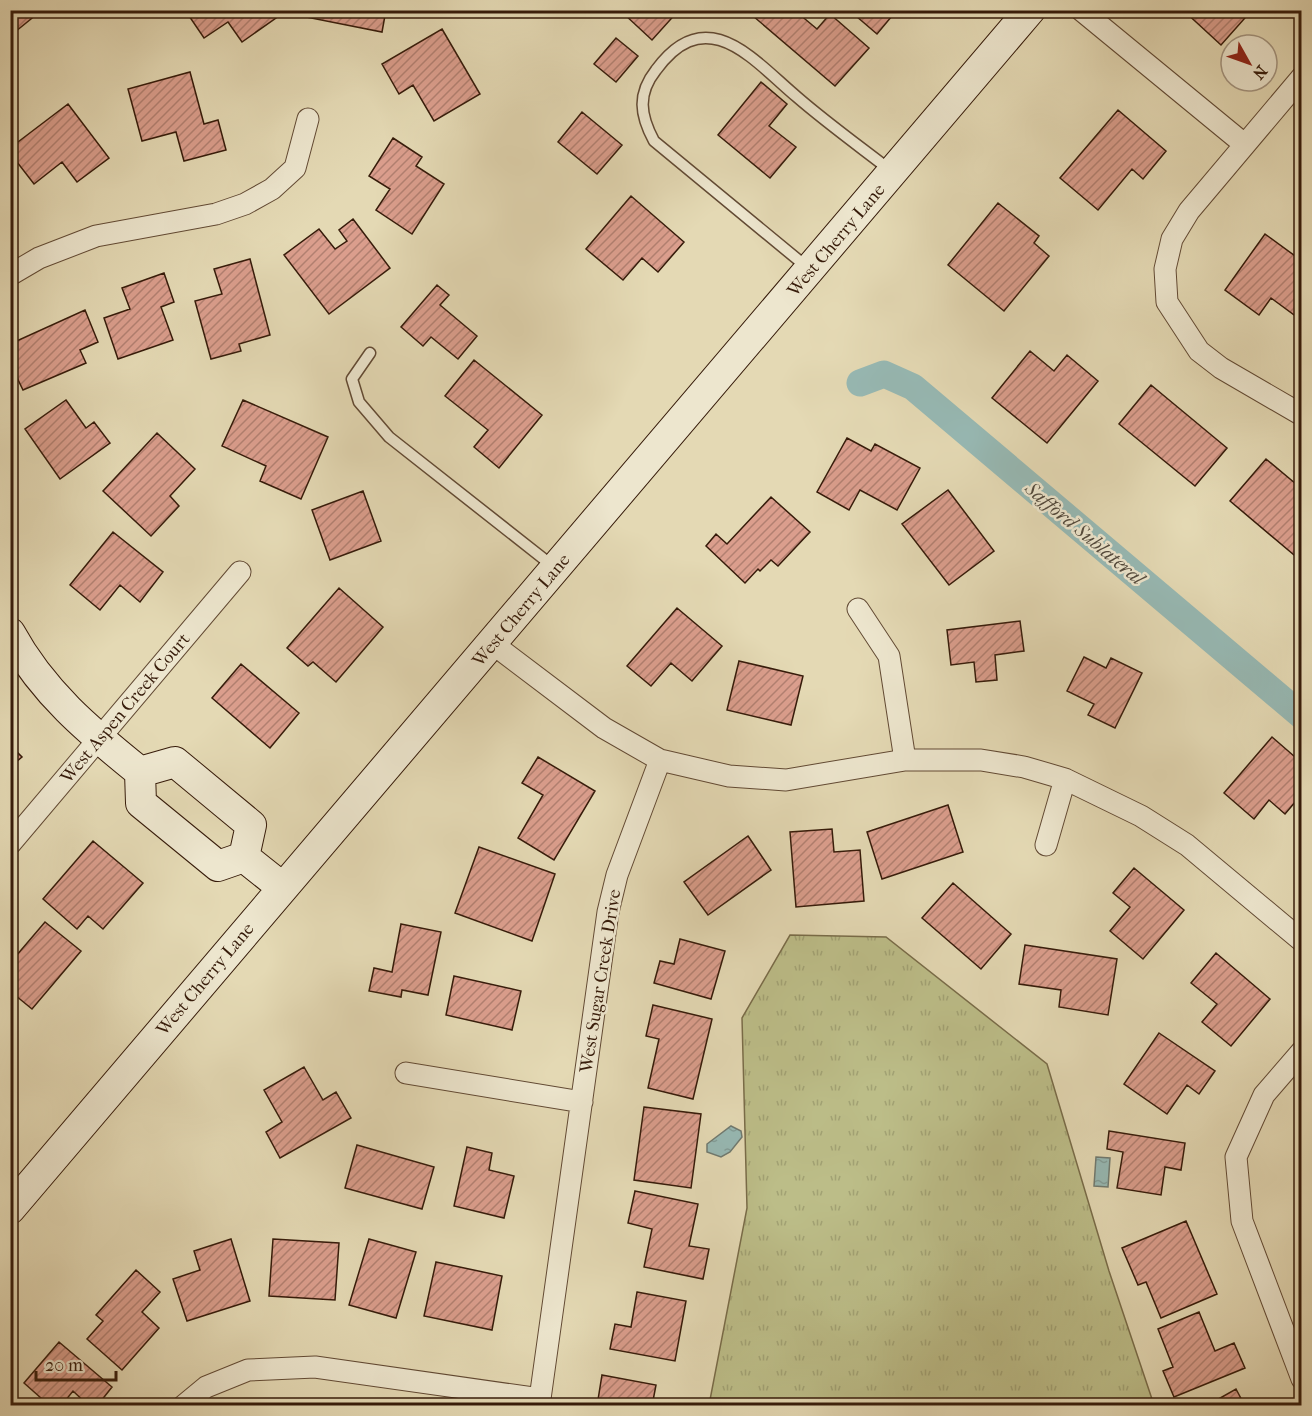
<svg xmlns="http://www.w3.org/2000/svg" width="1312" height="1416" font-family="'IM FELL French Canon',serif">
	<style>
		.grass { fill: url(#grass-tufts); stroke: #796c49; stroke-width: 1.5 }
		.water { fill: url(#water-ripples); stroke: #707a70; stroke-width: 1.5 }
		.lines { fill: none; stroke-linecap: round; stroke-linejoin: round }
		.canal { stroke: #97b9b4; stroke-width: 27 }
		.building { fill: url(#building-hatch); stroke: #361b0a; stroke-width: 1.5 }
		.lane-casing { stroke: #624a34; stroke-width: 13 }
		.street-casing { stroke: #624a34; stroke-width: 23 }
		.secondary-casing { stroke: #361b0a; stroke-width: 32 }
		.lane { stroke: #ede6ce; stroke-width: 10 }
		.street { stroke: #ede6ce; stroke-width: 21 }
		.secondary { stroke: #ede6ce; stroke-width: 30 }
		.labels { text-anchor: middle; stroke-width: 5; stroke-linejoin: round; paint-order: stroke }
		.street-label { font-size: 18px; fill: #361b0a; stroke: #ede6ce }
		.water-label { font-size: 20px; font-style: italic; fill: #534a3d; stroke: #ede6ce }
	</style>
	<defs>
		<pattern id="grass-tufts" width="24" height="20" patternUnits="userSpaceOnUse" patternTransform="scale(1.5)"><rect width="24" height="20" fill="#bcbd88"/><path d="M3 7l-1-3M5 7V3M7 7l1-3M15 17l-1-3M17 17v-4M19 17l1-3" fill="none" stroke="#a2a274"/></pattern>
		<pattern id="water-ripples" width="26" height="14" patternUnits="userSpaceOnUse" patternTransform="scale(1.5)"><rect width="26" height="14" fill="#97b9b4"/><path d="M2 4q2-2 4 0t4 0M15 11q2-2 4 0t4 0" fill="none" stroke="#839e99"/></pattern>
		<pattern id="building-hatch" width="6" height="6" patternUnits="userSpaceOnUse" patternTransform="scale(1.5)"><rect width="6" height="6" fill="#db9e8d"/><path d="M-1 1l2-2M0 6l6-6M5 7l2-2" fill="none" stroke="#b28071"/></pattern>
	</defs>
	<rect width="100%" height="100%" fill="#e4d9b4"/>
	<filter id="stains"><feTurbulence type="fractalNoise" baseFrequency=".00333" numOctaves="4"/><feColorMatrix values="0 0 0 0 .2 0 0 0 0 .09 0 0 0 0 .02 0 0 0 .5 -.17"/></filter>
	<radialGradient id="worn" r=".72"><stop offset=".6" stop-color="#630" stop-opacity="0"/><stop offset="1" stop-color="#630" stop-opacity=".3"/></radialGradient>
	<path class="grass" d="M790 935 886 937 1047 1064 1109 1271 1154 1405H709L747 1208 742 1018Z"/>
	<path class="water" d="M731 1126 741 1131 742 1137 730 1152 721 1157 707 1152V1144Z
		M1096 1157 1110 1158 1108 1187 1094 1186Z"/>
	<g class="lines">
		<path class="canal" d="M860 383 884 374 913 387 1302 716"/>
	</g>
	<path class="building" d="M10 10H42L10 36Z
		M185 10H271L276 18 242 42 228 22 204 38Z
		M308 10H386L382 32 306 17Z
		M627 10H679L652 40 624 14Z
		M746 10H802L799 14 817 29 830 14 869 48 835 86Z
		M849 10H897L877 34Z
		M1183 10H1252L1221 45Z
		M442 29 480 94 434 121 413 85 399 94 382 64Z
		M616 38 638 56 616 82 594 64Z
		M190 72 204 124 218 120 226 150 184 161 176 132 142 141 128 89Z
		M761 82 787 104 769 126 796 147 770 178 718 135Z
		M68 104 109 158 77 182 62 162 34 184 10 153V148Z
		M1118 110 1166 151 1143 179 1132 169 1098 210 1060 178Z
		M582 112 622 145 597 174 558 142Z
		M393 138 422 157 416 166 444 184 412 234 376 210 390 189 369 176Z
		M631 196 684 242 658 272 642 258 623 280 586 249Z
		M998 203 1039 236 1034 243 1049 256 1004 311 948 265Z
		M353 219 390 268 329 314 284 255 319 229 335 249 347 241 339 230Z
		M1265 234 1302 261 1301 320 1271 298 1259 315 1225 290Z
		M250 259 270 335 239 344 241 351 211 359 195 301 222 294 214 269Z
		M164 273 174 302 161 307 173 340 118 359 104 318 130 309 122 288Z
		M437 285 449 295 440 305 477 336 458 359 431 337 423 346 401 327Z
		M85 310 98 342 80 350 86 363 23 390 10 363V344Z
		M1030 351 1054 371 1067 355 1098 381 1047 443 992 398Z
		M474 360 542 415 499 468 474 447 488 430 445 396Z
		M1151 385 1227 448 1195 486 1119 424Z
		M66 400 86 428 94 422 110 443 60 479 25 429Z
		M243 400 328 437 301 499 260 481 266 466 222 446Z
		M157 433 195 469 170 496 179 506 151 536 103 491Z
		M847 438 871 451 875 444 920 468 897 510 860 490 849 510 817 492Z
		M1266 459 1302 489 1300 560 1230 501Z
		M948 490 994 551 949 585 902 524Z
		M363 491 381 541 330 560 312 510Z
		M771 497 810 532 778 566 771 560 760 571 758 569 745 583 706 546 716 534 727 544Z
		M113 532 163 572 140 602 120 585 100 610 70 585Z
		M339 588 383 627 336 682 313 662 308 666 287 648Z
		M677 608 722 646 692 681 671 663 651 686 627 666Z
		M1020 621 1024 651 995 655 997 680 976 682 974 662 951 665 947 630Z
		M1084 657 1106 668 1111 658 1142 673 1115 728 1088 715 1094 704 1067 691Z
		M739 661 803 676 791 725 727 710Z
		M241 664 299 713 270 748 212 698Z
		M1272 737 1302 763V794L1285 814 1269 800 1254 819 1224 793Z
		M10 745 22 757 10 767Z
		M538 757 595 791 554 860 518 838 543 795 522 783Z
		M948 805 963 852 882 879 867 832Z
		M832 829 834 852 860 850 864 901 796 907 790 832Z
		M748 836 771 870 708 915 684 882Z
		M93 841 143 883 103 929 88 916 77 929 43 899Z
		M479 847 555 874 532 941 455 913Z
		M1134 868 1184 910 1143 959 1110 931 1130 907 1113 893Z
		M953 883 1011 934 981 969 922 918Z
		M45 922 81 951 32 1009 10 991V963Z
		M401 924 441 932 428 995 402 990 401 997 369 991 374 968 392 972Z
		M680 939 725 951 711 999 654 983 660 961 674 964Z
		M1025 945 1117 959 1108 1015 1059 1007 1061 990 1019 984Z
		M1216 953 1270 999 1231 1046 1202 1022 1217 1004 1191 983Z
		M454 976 521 991 512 1030 446 1015Z
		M653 1005 712 1019 693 1099 648 1088 659 1039 646 1036Z
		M1159 1033 1215 1071 1199 1094 1187 1085 1167 1114 1124 1084Z
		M304 1067 323 1100 336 1092 351 1118 280 1158 266 1132 282 1122 264 1090Z
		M644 1107 701 1114 691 1188 634 1180Z
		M1109 1131 1185 1143 1181 1170 1165 1167 1161 1195 1117 1188 1123 1152 1107 1149Z
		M357 1145 434 1167 422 1209 345 1188Z
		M467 1147 492 1153 489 1170 514 1176 504 1218 454 1206Z
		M1302 1175V1190L1297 1177Z
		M635 1191 698 1204 689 1246 709 1249 703 1279 644 1267 652 1229 628 1223Z
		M1186 1221 1217 1294 1161 1318 1146 1282 1138 1285 1122 1248Z
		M231 1239 250 1301 187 1321 173 1279 200 1270 194 1251Z
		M273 1239 339 1243 335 1300 269 1296Z
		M369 1239 416 1252 396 1318 349 1305Z
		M436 1262 502 1276 492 1330 424 1316Z
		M136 1270 160 1292 142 1312 159 1328 122 1370 87 1339 103 1321 96 1315Z
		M637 1292 686 1301 675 1361 610 1349 615 1324 631 1327Z
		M1199 1312 1215 1351 1234 1343 1245 1368 1174 1397 1163 1371 1173 1367 1158 1329Z
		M59 1342 112 1387 97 1406H89L73 1391 61 1406H50L24 1383Z
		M602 1375 656 1385 652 1406H597Z
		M1236 1389 1245 1406H1206Z"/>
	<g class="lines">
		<g class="lane-casing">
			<path id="lane" d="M808 268 654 141C640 115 637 94 656 70 707 0 754 61 797 97 827 123 859 146 890 170
				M370 353 352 379 359 402 389 437 554 567"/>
		</g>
		<g class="street-casing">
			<path id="street" d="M1081 10 1244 144
				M1302 77 1189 211 1172 239 1165 269 1167 302 1199 351 1221 368 1302 415
				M10 275 39 258 96 236 216 214 245 204 272 189 295 168 308 119
				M858 609 889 656 905 760
				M493 644 604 728 660 760 729 776 786 780 905 760H981L1024 767 1065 779 1141 816 1187 845 1302 941
				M10 844 240 572
				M1046 845 1065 779
				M1302 1051 1264 1095 1236 1157 1242 1221 1302 1379
				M406 1073 582 1102
				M183 1406 206 1387 248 1370 315 1367 540 1399
				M539 1406 608 912 617 875 660 760"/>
		</g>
		<g class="secondary-casing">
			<path id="secondary" d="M10 633C42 692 89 731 140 772
				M175 762 251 825 244 857 218 866 141 803 140 772Z
				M244 857 283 888
				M10 1209 1030 10"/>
		</g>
		<use href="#lane" class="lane"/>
		<use href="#street" class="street"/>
		<use href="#secondary" class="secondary"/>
	</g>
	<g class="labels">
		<g class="street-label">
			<text transform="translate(836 240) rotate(-50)" y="6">West Cherry Lane</text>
			<text transform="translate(521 610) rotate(-50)" y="6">West Cherry Lane</text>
			<text transform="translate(125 708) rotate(-50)" y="6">West Aspen Creek Court</text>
			<text transform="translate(205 979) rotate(-50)" y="6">West Cherry Lane</text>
			<text transform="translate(600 981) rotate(-81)" y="6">West Sugar Creek Drive</text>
		</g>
		<g class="water-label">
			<text transform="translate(1085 533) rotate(40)" y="7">Safford Sublateral</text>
		</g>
	</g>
	<rect width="1312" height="1416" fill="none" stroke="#e4d9b4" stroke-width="36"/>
	<rect x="12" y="12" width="1288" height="1392" fill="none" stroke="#361b0a" stroke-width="3"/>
	<rect x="18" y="18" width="1276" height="1380" fill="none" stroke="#361b0a" stroke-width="1.5"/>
	<g transform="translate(1249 63) rotate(130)"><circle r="28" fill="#ede6ce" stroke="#a49580" stroke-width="1.5"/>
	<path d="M0-4.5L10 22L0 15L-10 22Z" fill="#8f2418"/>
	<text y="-9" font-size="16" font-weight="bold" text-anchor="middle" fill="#361b0a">N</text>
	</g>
	<path d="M36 1371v9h80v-9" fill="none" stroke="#361b0a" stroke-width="3"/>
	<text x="45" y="1371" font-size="18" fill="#361b0a" stroke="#ede6ce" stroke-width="4.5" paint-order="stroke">20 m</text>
	<rect width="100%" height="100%" filter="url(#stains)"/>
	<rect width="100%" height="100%" fill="url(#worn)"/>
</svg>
